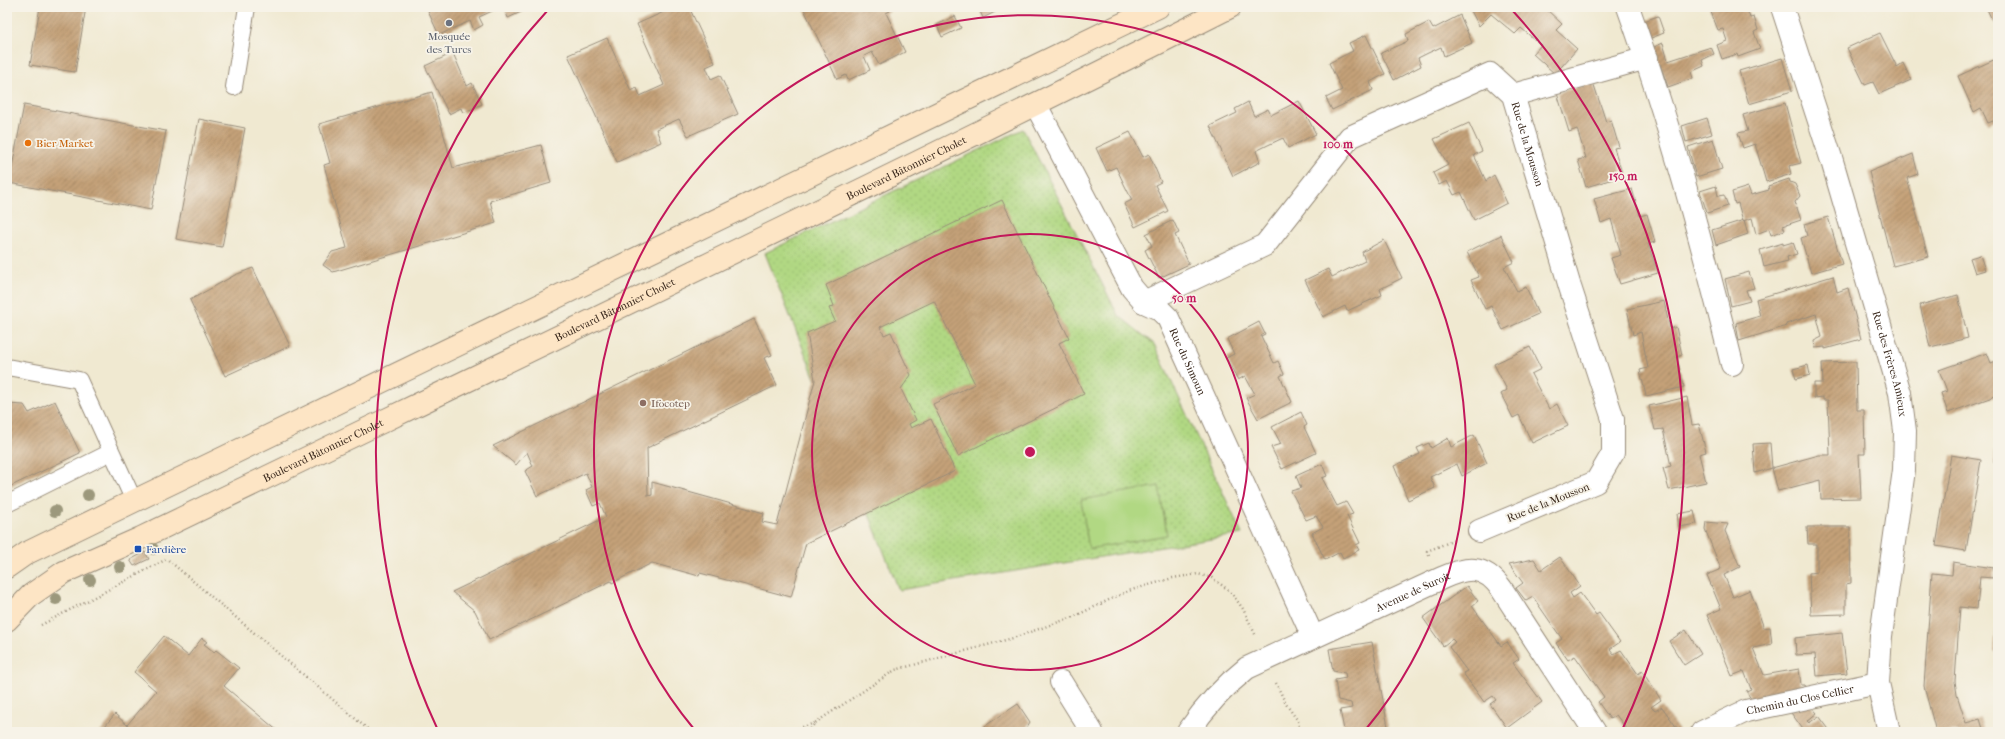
<svg xmlns="http://www.w3.org/2000/svg" width="2005" height="739" font-family="'IM FELL French Canon',serif">
	<style>
		.grass { fill: url(#grass-dots); stroke: #768150 }
		.garden { fill: #b1d883; stroke: #768150 }
		.building { fill: url(#building-hatch) }
		.lines { fill: none; stroke-linecap: round; stroke-linejoin: round }
		.lane-casing { stroke: #968a78; stroke-width: 18 }
		.street-casing { stroke: #968a78; stroke-width: 24 }
		.secondary-casing { stroke: #968a78; stroke-width: 24 }
		.path { stroke: #968a78; stroke-width: 2.5; stroke-dasharray: 1 3; stroke-linecap: butt }
		.lane { stroke: #fff; stroke-width: 16 }
		.street { stroke: #fff; stroke-width: 22 }
		.secondary { stroke: #fde5c5; stroke-width: 22 }
		.tree { fill: #9c987c }
		.ring { fill: none; stroke: #c2185b; stroke-width: 2 }
		.worship-dot { fill: #6b7280; stroke: #f7f3e8; stroke-width: 1.5 }
		.food-dot { fill: #e8710a; stroke: #f7f3e8; stroke-width: 1.5 }
		.education-dot { fill: #8d6e63; stroke: #f7f3e8; stroke-width: 1.5 }
		.transit-dot { fill: #1a4fb4; stroke: #f7f3e8; stroke-width: 1.5 }
		.labels { text-anchor: middle; stroke-width: 3.5; stroke-linejoin: round; paint-order: stroke }
		.worship-label { font-size: 11px; fill: #5b616d; stroke: #f7f3e8 }
		.food-label { font-size: 11px; fill: #c56008; stroke: #f7f3e8; text-anchor: start }
		.street-label { font-size: 11px; fill: #3b2a1e; stroke: #f7f3e8 }
		.education-label { font-size: 11px; fill: #785e54; stroke: #f7f3e8; text-anchor: start }
		.transit-label { font-size: 11px; fill: #164399; stroke: #f7f3e8; text-anchor: start }
		.centre { fill: #c2185b; stroke: #f7f3e8; stroke-width: 2 }
		.ring-label { font-size: 12px; text-anchor: middle; font-weight: bold; fill: #c2185b; stroke: #f7f3e8; stroke-width: 3.5; stroke-linejoin: round; paint-order: stroke }
	</style>
	<defs>
		<pattern id="grass-dots" width="8" height="8" patternUnits="userSpaceOnUse"><rect width="8" height="8" fill="#b1d883"/><path d="M2 2h.1M6 6h.1" fill="none" stroke="#99ba71" stroke-width="1.8" stroke-linecap="round"/></pattern>
		<pattern id="building-hatch" width="6" height="6" patternUnits="userSpaceOnUse"><rect width="6" height="6" fill="#c4a178"/><path d="M-1 1l2-2M0 6l6-6M5 7l2-2" fill="none" stroke="#a08362"/></pattern>
	</defs>
	<rect width="100%" height="100%" fill="#f7f3e8"/>
	<filter id="ink" filterUnits="userSpaceOnUse"><feTurbulence type="fractalNoise" baseFrequency=".025" numOctaves="2"/><feDisplacementMap in="SourceGraphic" scale="8" xChannelSelector="R" yChannelSelector="G"/><feConvolveMatrix kernelMatrix="1 2 1 2 8 2 1 2 1" color-interpolation-filters="sRGB"/></filter>
	<filter id="wash" filterUnits="userSpaceOnUse"><feTurbulence type="fractalNoise" baseFrequency=".012" numOctaves="4" result="noise"/><feDisplacementMap in="SourceGraphic" scale="16" xChannelSelector="R" yChannelSelector="G"/><feGaussianBlur stdDeviation="0.9" result="paint"/><feColorMatrix in="noise" values="0 0 0 0 0 0 0 0 0 0 0 0 0 0 0 0 0 1.4 0 .05"/><feComposite in="paint" operator="in"/></filter>
	<g filter="url(#wash)">
		<rect width="100%" height="100%" fill="#f0e9d1"/>
		<path class="grass" d="M1023 129 1118 315 1154 344 1242 534 899 590 765 253Z"/>
		<path class="garden" d="M1159 486 1167 535 1089 549 1081 500Z"/>
		<g id="blocks">
			<path class="building" d="M40 7H86L75 72 30 65Z
				M426 7H501L479 17 483 25 474 30 470 21 439 35Z
				M504 7H532L508 18Z
				M675 7H689L715 63 706 67 711 79 720 75 738 114 688 136 679 119 656 129 661 142 617 162 568 55 607 38 631 91 637 88 640 96 664 85 637 24Z
				M803 7H888L890 11 886 13 905 52 879 65 872 52 864 56 870 70 848 80 846 75 837 79Z
				M978 7H1005L983 18Z
				M1469 7H1544L1562 24 1556 30 1577 49 1555 74 1533 54 1541 45 1521 28 1515 34 1491 14 1479 26Z
				M1709 7H1746L1750 18 1754 17 1758 30 1754 32 1760 49 1738 57 1737 54 1722 59 1717 45 1727 41 1723 29 1718 30Z
				M1986 7H1998V20L1993 22Z
				M1460 15 1472 43 1444 56 1441 47 1428 53 1418 58 1421 66 1394 80 1381 53 1408 41 1406 34 1429 22 1433 29Z
				M955 16 961 28 942 37 937 25Z
				M1658 16 1664 33 1651 38 1644 21Z
				M1880 33 1897 67 1903 63 1911 80 1879 94 1873 82 1865 85 1847 48Z
				M1366 35 1385 74 1370 82 1373 90 1332 110 1326 98 1342 90 1329 63 1353 51 1349 43Z
				M1663 43 1668 61 1711 47 1714 54 1702 60 1704 66 1691 72 1693 78 1668 87 1654 47Z
				M453 53 467 86 472 83 482 104 463 113 461 108 449 114 425 66Z
				M1782 58 1792 91 1749 104 1739 71Z
				M1998 58V119L1988 123 1981 108 1974 112 1958 76Z
				M1593 82 1606 122 1611 120 1619 147 1614 148 1623 176 1586 187 1578 160 1586 158 1577 129 1569 132 1557 93Z
				M432 92 453 168 541 145 551 183 490 201 496 223 333 272 323 265 332 252 347 248 324 165 330 163 319 124Z
				M1299 101 1316 134 1288 148 1283 138 1268 145 1256 151 1260 162 1233 176 1210 126 1237 113 1235 109 1248 102 1254 116 1268 109 1271 115Z
				M1785 103 1801 163 1789 166 1791 174 1766 182 1755 144 1743 148 1738 133 1748 131 1743 115Z
				M24 105 166 131 151 210 9 183Z
				M1707 118 1712 134 1686 142 1682 126Z
				M199 119 245 128 222 247 176 239Z
				M1469 123 1482 151 1474 155 1486 181 1494 175 1507 203 1474 220 1461 192 1454 195 1447 181 1439 185 1433 173 1448 165 1434 139Z
				M1130 132 1143 157 1149 154 1161 182 1155 185 1168 211 1135 227 1124 204 1132 200 1124 184 1116 167 1107 171 1096 148Z
				M1713 139 1722 169 1696 177 1688 147Z
				M1913 154 1918 174 1907 178 1928 257 1893 266 1869 172Z
				M1789 179 1790 182 1795 184 1800 196 1795 202 1801 220 1783 226 1785 230 1771 235 1769 229 1756 234 1752 218 1743 221 1738 203 1735 204 1732 192 1748 187 1751 195 1769 190 1768 186Z
				M1716 186 1718 196 1724 195 1728 206 1707 213 1700 191Z
				M1632 189 1640 216 1647 214 1655 242 1648 244 1658 273 1620 284 1611 258 1621 255 1611 219 1601 223 1594 199Z
				M1002 200 1069 338 1059 343 1084 394 958 456 933 404 975 384 934 301 880 327 884 335 891 332 911 375 901 389 916 420 909 424 911 428 931 419 955 471 806 543 791 597 700 573 699 576 652 563 612 583 611 581 489 640 475 611 452 592 606 517 600 503 593 506 586 490 592 487 586 473 537 496 525 471 533 466 527 452 516 465 493 446 754 319 772 355 764 358 777 385 647 448 648 496 652 495V482L764 513 762 522 777 525 815 380 807 333 835 321 829 308 834 306 826 285Z
				M1828 217 1842 264 1811 273 1801 238 1807 236 1804 224Z
				M1173 220 1179 233 1175 235 1189 264 1159 278 1145 250 1152 246 1146 234Z
				M1744 220 1748 234 1716 245 1712 230Z
				M1501 235 1514 262 1504 267 1517 291 1526 287 1538 314 1503 330 1491 306 1485 309 1471 280 1479 277 1467 252Z
				M1384 240 1402 278 1380 289 1382 295 1347 311 1345 306 1323 317 1305 280 1328 269 1332 277 1365 261 1362 252Z
				M1793 242 1797 254 1787 257 1788 261 1764 267 1760 250 1783 243V245Z
				M1980 255 1985 270 1975 273 1970 258Z
				M253 268 290 346 225 376 190 300 235 275Z
				M1749 272 1754 288 1746 290 1750 301 1731 306 1725 279Z
				M1833 276 1837 292 1848 288 1861 339 1825 349V347L1815 348 1814 341 1822 337 1816 314 1786 324 1787 326 1739 341 1736 323 1760 316 1756 299Z
				M1958 295 1968 338 1930 347 1920 305Z
				M1664 301 1670 329 1676 327 1682 355 1677 357 1684 387 1646 396 1640 370 1648 368 1641 332 1633 335 1627 309Z
				M1259 322 1265 334 1261 336 1274 363 1278 361 1284 374 1280 376 1292 402 1258 419 1246 398 1255 394 1245 376 1238 380 1226 358 1234 354 1227 339Z
				M1530 347 1541 369 1531 374 1549 409 1557 404 1568 426 1532 443 1519 415 1513 418 1501 394 1507 390 1494 364Z
				M1987 353 1991 363 1996 361 1998 367V395L1948 413 1941 393 1947 391 1939 370Z
				M1856 362 1857 410H1864L1865 454H1859L1861 498 1821 499 1820 480 1778 491 1772 468 1819 455H1830L1828 400H1823V397L1814 398V383H1823L1822 363Z
				M1808 365 1810 375 1796 379 1793 369Z
				M1687 397 1692 425 1699 424 1706 452 1699 454 1706 482 1669 490 1663 468 1671 466 1663 429 1655 430 1649 406Z
				M55 401 80 453 7 488V404L24 405 29 413Z
				M1301 412 1307 425 1304 427 1316 453 1282 469 1271 447 1281 444 1272 427Z
				M1474 435 1487 463 1462 476 1457 464 1430 477 1435 488 1408 500 1394 466 1420 454 1417 448 1429 443 1431 448 1448 438 1451 447Z
				M1770 443 1772 468 1755 473 1753 444Z
				M1995 449 1998 450V464L1994 463Z
				M1951 455 1981 460 1966 551 1936 546Z
				M1322 464 1327 476 1322 478 1337 506 1346 502 1353 514 1347 516 1360 543 1356 545 1359 550 1343 558 1340 552 1325 560 1312 533 1323 527 1316 516 1306 520 1291 491 1301 488 1296 476Z
				M1694 511 1697 524 1679 527 1677 514Z
				M1706 522 1728 524 1725 531 1740 567 1724 575 1733 597 1750 590 1764 628 1770 627 1772 644 1753 648 1764 675 1799 669 1801 685H1805L1807 690 1753 702 1746 691 1751 689 1744 671 1732 676 1707 615 1721 609 1707 575 1721 569 1705 529Z
				M1807 527H1850L1851 583 1846 584V614L1811 615 1809 573 1817 572V544H1808Z
				M145 552 149 559 134 566 130 560Z
				M1560 557 1580 586 1570 593 1573 598 1580 593 1596 615 1599 613 1620 642 1610 649 1614 654 1621 650 1638 674 1642 671 1661 700 1651 707 1655 711 1662 707 1680 732H1629L1616 715 1610 719 1598 702 1604 697 1575 656 1568 660 1556 643 1562 639 1533 597 1526 601 1516 588 1523 583 1509 564 1534 559 1541 570Z
				M1953 562 1994 568 1993 578 1980 577 1977 609 1960 607 1955 681 1957 695 1966 723 1980 719 1984 732H1936L1924 686 1932 573 1952 575Z
				M1467 586 1478 601 1472 606 1501 646 1507 642 1519 659 1513 663 1542 702 1507 728 1490 704 1496 700 1493 696 1484 702 1463 673 1467 671 1449 647 1455 642 1452 639 1443 646 1423 618Z
				M1996 627 1998 628V652H1994Z
				M1686 630 1701 654 1684 665 1669 641Z
				M1842 633 1847 673 1817 676 1815 654 1796 655 1795 638Z
				M164 636 188 656 202 638 207 642 204 644 214 652 216 650 239 668 224 686 279 732H100L115 714 127 725 156 691 134 672Z
				M1372 642 1389 732H1351L1344 730 1340 710 1352 708 1351 703 1338 700 1335 680 1346 678 1345 673 1333 671 1329 649Z
				M1018 704 1030 722 1024 732H985L982 728Z
				M1810 705 1817 713 1807 721 1809 723 1819 716 1831 732H1805L1789 710Z"/>
		</g>
	</g>
	<g filter="url(#ink)">
		<use href="#blocks" fill-opacity="0" stroke="#968a78" stroke-width="1"/>
		<g class="lines">
			<g class="lane-casing">
				<path id="lane" d="M234 87 247 7
					M7 367 79 380 134 501
					M7 504 111 452"/>
			</g>
			<g class="street-casing">
				<g id="street">
					<path d="M1628 7C1670 124 1702 243 1732 364"/>
					<path id="s1" d="M1782 7 1832 161 1900 393 1905 431 1904 470 1881 636 1878 683 1889 732"/>
					<path d="M1513 95 1647 58"/>
					<path id="s2" d="M1036 105 1132 288 1144 302 1159 309 1168 318 1313 637"/>
					<path id="s3" d="M1144 302 1265 245 1350 137 1490 74 1513 95 1570 287 1613 419V453L1596 482 1479 531"/>
					<path d="M1061 682 1092 732"/>
					<path id="s4" d="M1188 732C1205 707 1223 687 1247 668L1442 578C1467 567 1483 564 1501 588L1595 732"/>
					<path id="s5" d="M1702 732 1746 711 1878 683"/>
				</g>
			</g>
			<g class="secondary-casing">
				<g id="secondary">
					<path d="M7 567 27 553 134 501 1158 7"/>
					<path id="s6" d="M7 620 31 595 64 572 141 538C505 362 869 189 1230 7"/>
				</g>
			</g>
			<path class="path" d="M1429 555 1427 551 1455 540
				M41 625 167 559 371 732
				M1276 683 1286 704 1298 721 1300 732
				M787 732 815 723
				M808 732 815 723 895 670 1013 638 1073 617 1128 591 1173 578 1198 574 1212 578 1230 591 1243 609 1256 636"/>
			<use href="#lane" class="lane"/>
			<use href="#street" class="street"/>
			<use href="#secondary" class="secondary"/>
		</g>
		<g class="tree">
			<circle cx="88" cy="495" r="6"/>
			<circle cx="55" cy="511" r="6"/>
			<circle cx="153" cy="549" r="6"/>
			<circle cx="120" cy="567" r="6"/>
			<circle cx="90" cy="580" r="6"/>
			<circle cx="56" cy="599" r="6"/>
		</g>
	</g>
	<g class="ring">
		<circle cx="1030" cy="452" r="218"/>
		<path d="M694 729A436 436 0 1 1 1366 729"/>
		<path d="M437 728A654 654 0 0 1 548 10M1512 10A654 654 0 0 1 1623 728"/>
	</g>
	<circle class="worship-dot" cx="449" cy="23" r="4"/>
	<circle class="food-dot" cx="28" cy="143" r="4"/>
	<circle class="education-dot" cx="643" cy="403" r="4"/>
	<rect class="transit-dot" x="134" y="545" width="8" height="8" rx="2"/>
	<g class="labels">
		<g class="worship-label">
			<text x="449" y="40">Mosquée<tspan x="449" dy="13">des Turcs</tspan></text>
		</g>
		<g class="food-label">
			<text x="36" y="147">Bier Market</text>
		</g>
		<g class="street-label">
			<text dy="4" stroke="none"><textPath href="#s3" startOffset="507">Rue de la Mousson</textPath></text>
			<text dy="4" stroke="none"><textPath href="#s6" startOffset="1009">Boulevard Bâtonnier Cholet</textPath></text>
			<text dy="4" stroke="none"><textPath href="#s6" startOffset="685">Boulevard Bâtonnier Cholet</textPath></text>
			<text dy="4" stroke="none"><textPath href="#s2" startOffset="302">Rue du Simoun</textPath></text>
			<text dy="4" stroke="none"><textPath href="#s1" startOffset="373">Rue des Frères Amieux</textPath></text>
			<text dy="4" stroke="none"><textPath href="#s6" startOffset="361">Boulevard Bâtonnier Cholet</textPath></text>
			<text transform="translate(1548 502) rotate(-22)" y="4">Rue de la Mousson</text>
			<text dy="4" stroke="none"><textPath href="#s4" startOffset="270">Avenue de Suroît</textPath></text>
			<text dy="4" stroke="none"><textPath href="#s5" startOffset="104">Chemin du Clos Cellier</textPath></text>
		</g>
		<g class="education-label">
			<text x="651" y="407">Ifocotep</text>
		</g>
		<g class="transit-label">
			<text x="146" y="553">Fardière</text>
		</g>
	</g>
	<circle cx="1030" cy="452" r="6" class="centre"/>
	<g class="ring-label">
		<text x="1338" y="148">100 m</text>
		<text x="1623" y="180">150 m</text>
		<text x="1184" y="302">50 m</text>
	</g>
	<rect width="2005" height="739" fill="none" stroke="#f7f3e8" stroke-width="24"/>
</svg>
